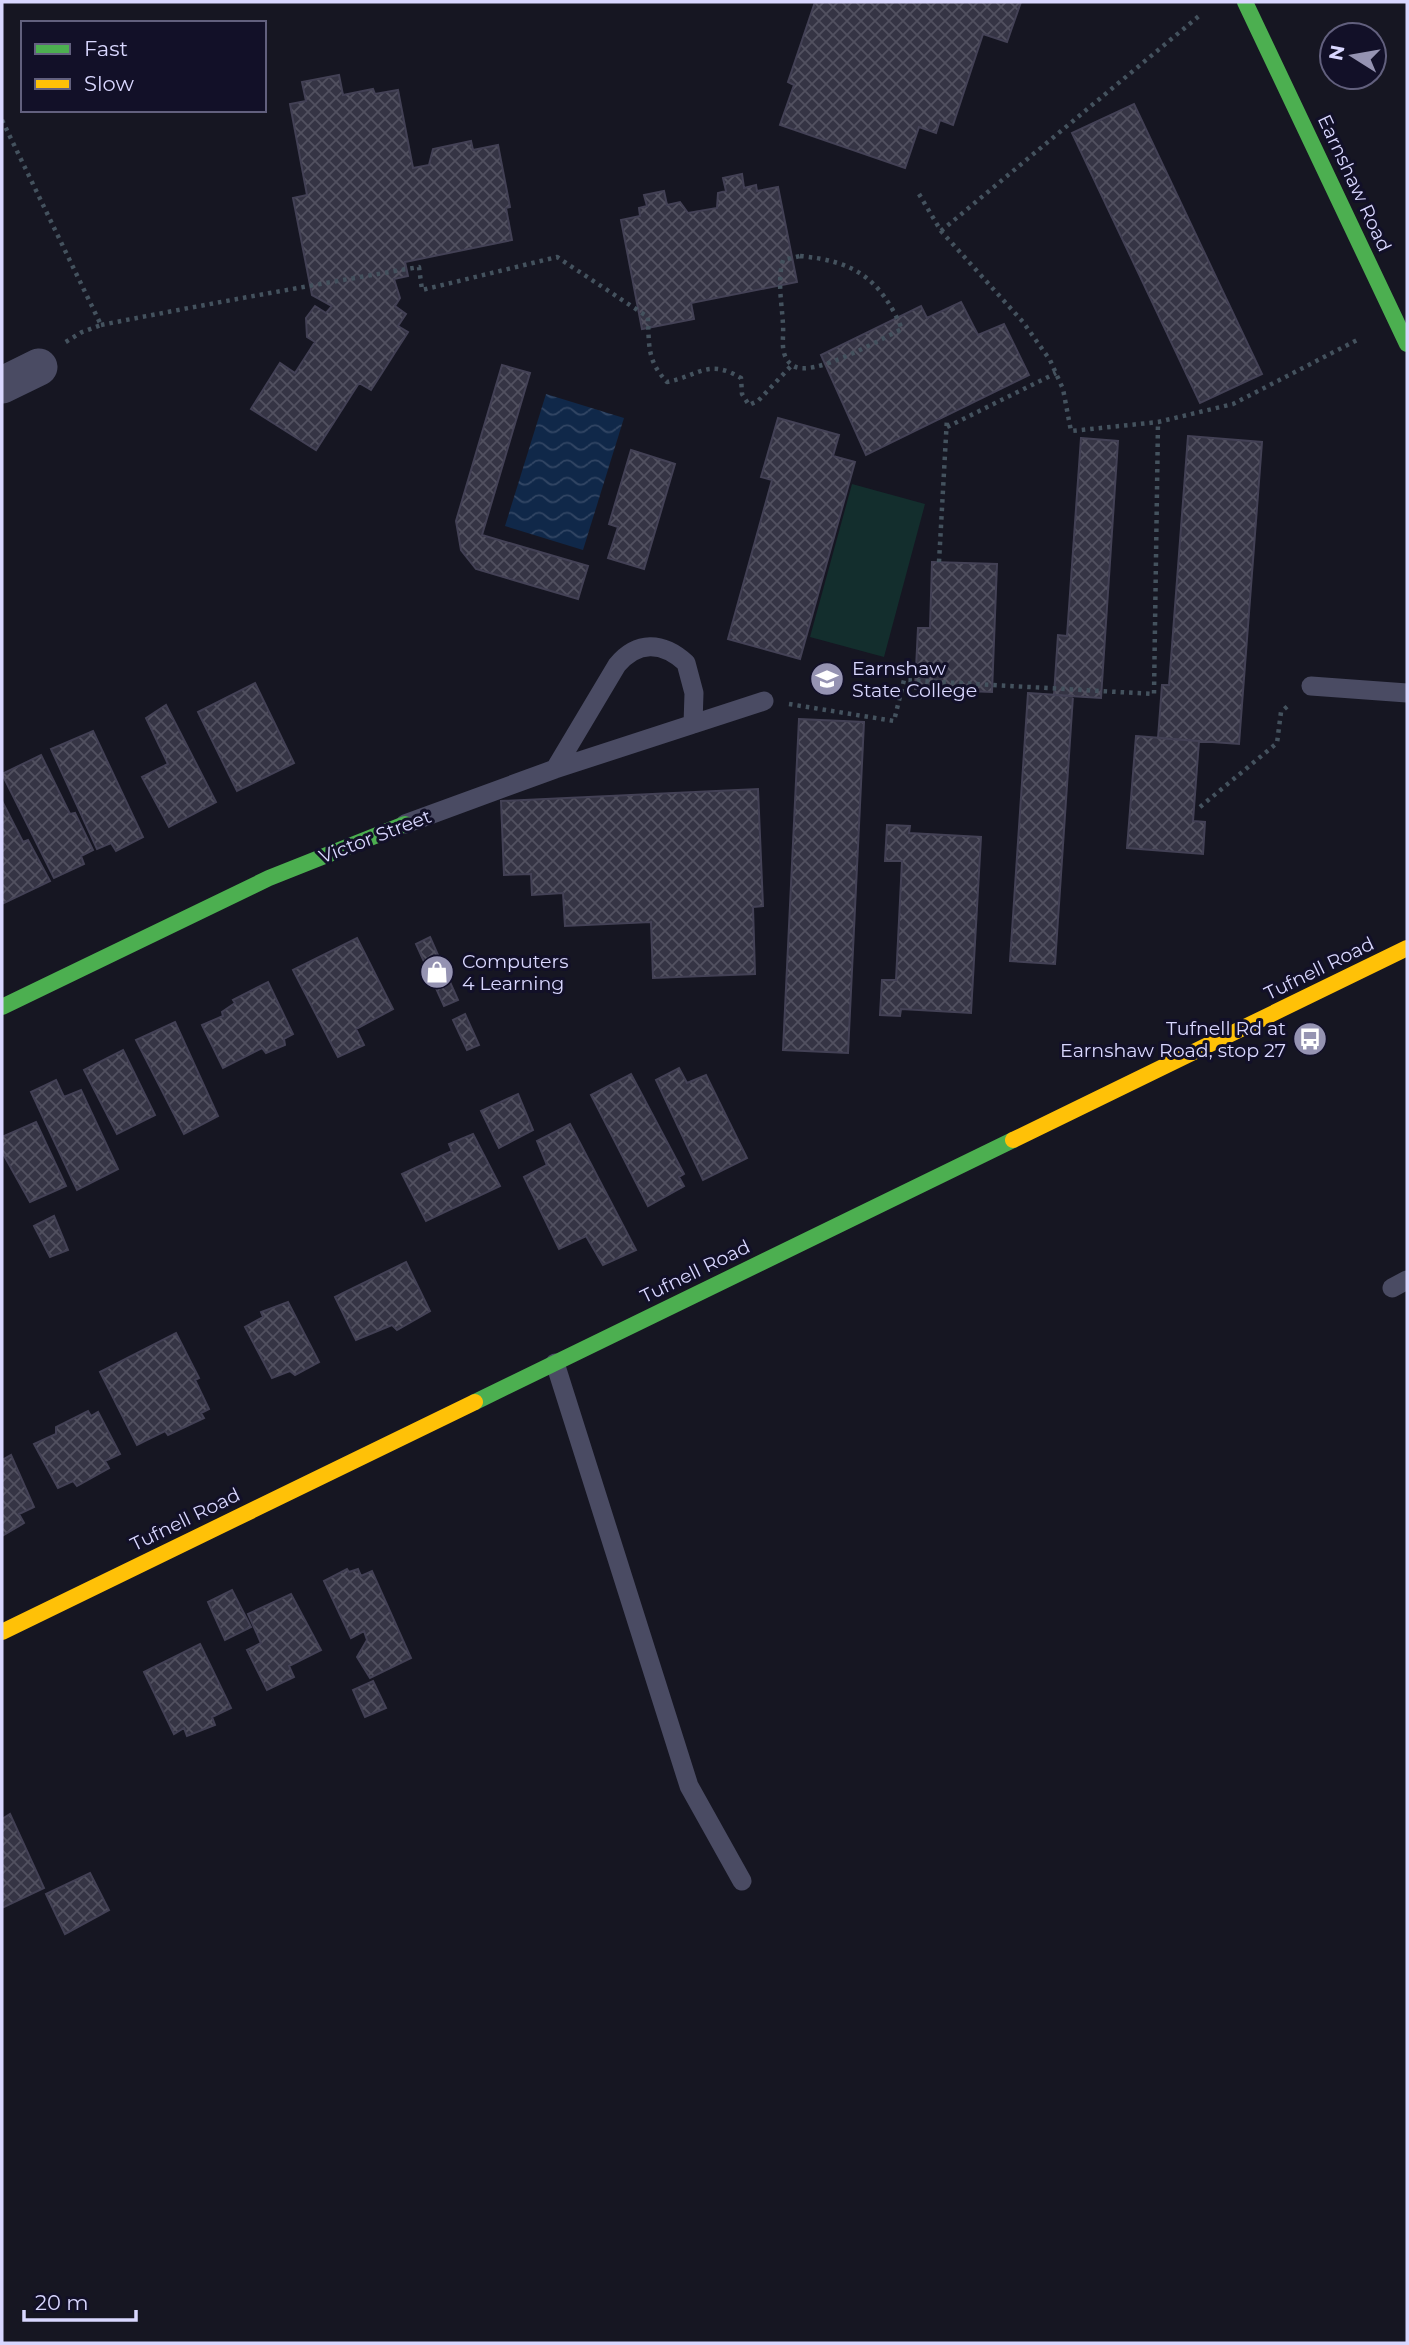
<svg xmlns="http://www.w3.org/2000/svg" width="1409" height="2345" font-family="Montserrat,sans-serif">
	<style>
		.green { fill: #132e2d }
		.water { fill: url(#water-waves) }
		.building { fill: url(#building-cross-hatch); stroke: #434155; stroke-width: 2 }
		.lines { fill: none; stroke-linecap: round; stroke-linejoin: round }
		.path { stroke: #44525e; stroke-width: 4.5; stroke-dasharray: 3.5 5; stroke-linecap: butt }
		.lane { stroke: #4a4b63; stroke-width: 19 }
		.street { stroke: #4a4b63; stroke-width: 37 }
		.fast { stroke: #4caf50; stroke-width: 16 }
		.slow { stroke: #ffc107; stroke-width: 16 }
		.labels { text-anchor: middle; stroke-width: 6; stroke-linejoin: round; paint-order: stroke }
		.street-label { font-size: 19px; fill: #d9d7ff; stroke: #121028 }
		.poi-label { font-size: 19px; fill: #d9d7ff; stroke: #121028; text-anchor: start }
	</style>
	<defs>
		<pattern id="water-waves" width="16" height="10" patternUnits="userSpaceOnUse" patternTransform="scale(1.75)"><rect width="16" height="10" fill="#102849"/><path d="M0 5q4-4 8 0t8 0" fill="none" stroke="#324664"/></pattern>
		<pattern id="building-cross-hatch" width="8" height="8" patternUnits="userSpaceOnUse" patternTransform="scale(1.75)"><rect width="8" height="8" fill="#353444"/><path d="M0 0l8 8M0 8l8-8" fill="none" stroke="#525160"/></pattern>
	</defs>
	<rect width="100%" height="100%" fill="#161622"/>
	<path class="green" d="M852 484 925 504 884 657 810 637Z"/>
	<path class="water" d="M546 394 624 418 583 550 505 526Z"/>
	<path class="building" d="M815 2H1021L1007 42 983 34 953 125 940 120 936 133 919 127 905 168 780 125 794 85 788 82Z
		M339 75 343 95 373 89 375 94 398 90 413 168 429 165 433 149 471 141 473 150 498 145 510 207 506 208 512 240 405 262 408 276 394 279 400 298 395 306 406 314 398 326 408 332 371 390 359 383 316 450 251 409 280 363 295 373 315 342 307 337 306 318 315 306 326 313 332 306 312 295 293 198 307 195 290 104 306 101 302 82Z
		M1134 104 1262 374 1200 403 1072 133Z
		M742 174 744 188 756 185 757 191 778 187 797 282 691 303 694 319 642 329 621 220 640 216 639 208 647 206 644 195 664 191 667 205 680 202 688 213 717 208 718 193 726 191 723 178Z
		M961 302 978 335 1004 324 1029 375 866 455 821 355 921 306 927 318Z
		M502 365 530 373 482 535 588 566 578 599 476 569 461 550 456 521Z
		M778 418 839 435 833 456 855 462 800 659 728 639 772 480 761 477Z
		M1188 436 1262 442 1239 744 1158 738 1162 685H1169Z
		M1081 438 1118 441 1101 698 1054 695 1058 635 1067 636Z
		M631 450 675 464 644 569 608 558 618 527 609 524Z
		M932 562 997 564 992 692 915 689 918 628H930Z
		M255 683 294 763 237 791 198 712Z
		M1028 693 1073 696 1055 964 1010 961Z
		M166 705 216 802 169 827 142 777 168 764 146 718Z
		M799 719 864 722 848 1053 783 1050Z
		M93 731 143 837 116 851 111 843 97 849 51 749Z
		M1136 736 1199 741 1193 821 1205 822 1203 854 1127 848Z
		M41 755 70 814 75 813 93 850 81 856 84 864 54 878 2 774Z
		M758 789 763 906 753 907 755 974 653 978 651 922 565 926 563 893 532 895 531 874 504 875 501 801Z
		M2 801 23 842 28 840 50 881 2 904Z
		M887 825 910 826 909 833 981 837 971 1013 901 1009 900 1016 880 1015 882 980H896L902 861H885Z
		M430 937 458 1000 444 1006 416 944Z
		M357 938 393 1009 356 1029 364 1045 338 1057 293 970Z
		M268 982 293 1034 284 1039 285 1045 266 1053 262 1048 223 1068 202 1025 223 1016 222 1012 235 1003 233 1000Z
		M465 1014 479 1045 467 1050 453 1020Z
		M175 1022 218 1116 184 1134 136 1040Z
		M123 1050 155 1115 117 1134 84 1070Z
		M679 1068 687 1083 706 1075 747 1158 703 1180 656 1080Z
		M631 1074 684 1174 679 1177 684 1186 648 1206 591 1095Z
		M56 1080 64 1097 81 1090 118 1169 77 1190 31 1092Z
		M518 1094 533 1130 499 1148 481 1111Z
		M36 1122 66 1186 30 1202 2 1152V1137Z
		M570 1124 636 1250 603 1265 586 1236 559 1249 524 1177 547 1165 537 1141Z
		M473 1134 500 1186 426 1221 402 1174 452 1151 449 1144Z
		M54 1216 68 1250 50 1257 34 1226Z
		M406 1262 430 1311 397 1330 392 1325 356 1340 335 1297Z
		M288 1302 319 1362 295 1375 290 1371 272 1378 245 1327 263 1317 261 1312Z
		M176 1333 199 1378 195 1380 209 1409 201 1413 204 1418 168 1435 165 1431 137 1445 100 1372Z
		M88 1411 91 1416 98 1412 120 1454 105 1461 109 1468 77 1486 73 1481 58 1488 34 1444 56 1434V1427Z
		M11 1455 34 1507 19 1514 24 1523 2 1536V1460Z
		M347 1569 349 1572 358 1569 361 1576 372 1571 411 1658 370 1678 357 1657 367 1640 364 1631 351 1638 324 1581Z
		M232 1590 251 1627 225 1640 208 1602Z
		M291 1594 321 1650 289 1666 294 1677 267 1690 247 1650 261 1643 248 1614Z
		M200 1644 231 1708 212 1717 215 1725 187 1736 184 1728 174 1734 144 1672Z
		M373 1681 386 1708 365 1717 353 1690Z
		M10 1814 44 1888 2 1908V1819Z
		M90 1873 109 1910 65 1934 46 1894Z"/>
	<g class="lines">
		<path class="path" d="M2 120 101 325 82 332 64 343
			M919 194 941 231 1023 322 1050 360 1063 389 1071 431 1158 422 1233 404 1357 340
			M941 231 1199 16
			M800 256C854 261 880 278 902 329 882 338 811 380 792 365 779 355 784 339 783 325 782 304 777 281 783 260Z
			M101 325C207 304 312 285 419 267L422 290 557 257 648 317C649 345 647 361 667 382 699 376 708 358 741 378L742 394 749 405 758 401 792 365
			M947 427 1056 373
			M939 562 947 418
			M789 704 894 721 904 680 1154 694 1158 422
			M1200 807 1277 743 1281 712 1290 704"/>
		<path class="lane" d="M1311 686 1407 693
			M555 769 617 665C637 641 662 641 686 663L694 693 693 724
			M405 824 555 769 764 701
			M1392 1288 1407 1280
			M555 1363 689 1786 742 1881"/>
		<path class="street" d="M2 385 39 367"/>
		<path class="fast" d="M1245 2 1407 344
			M2 1007 269 878 405 824
			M475 1402 1013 1140"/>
		<path class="slow" d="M1013 1140 1407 948
			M2 1632 475 1402"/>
	</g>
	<defs>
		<g id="school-disc" transform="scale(1.75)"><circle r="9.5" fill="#9593b2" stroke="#121028"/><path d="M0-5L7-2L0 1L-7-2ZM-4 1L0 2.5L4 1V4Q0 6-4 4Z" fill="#fff"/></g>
		<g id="shop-disc" transform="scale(1.75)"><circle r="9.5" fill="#9593b2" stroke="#121028"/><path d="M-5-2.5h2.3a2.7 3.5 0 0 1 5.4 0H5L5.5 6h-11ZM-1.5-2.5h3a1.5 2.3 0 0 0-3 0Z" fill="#fff"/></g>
		<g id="bus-disc" transform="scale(1.75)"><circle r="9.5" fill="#9593b2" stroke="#121028"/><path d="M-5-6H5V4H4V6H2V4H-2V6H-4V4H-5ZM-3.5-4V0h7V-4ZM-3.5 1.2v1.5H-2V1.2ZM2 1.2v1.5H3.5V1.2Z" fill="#fff"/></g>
	</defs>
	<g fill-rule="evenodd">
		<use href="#school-disc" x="827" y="679"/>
		<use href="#shop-disc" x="437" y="972"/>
		<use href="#bus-disc" x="1310" y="1039"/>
	</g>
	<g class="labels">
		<g class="street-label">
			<text transform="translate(1355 183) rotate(65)" y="7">Earnshaw Road</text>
			<text transform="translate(375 836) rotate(-21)" y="7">Victor Street</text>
			<text transform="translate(1319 968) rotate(-26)" y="7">Tufnell Road</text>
			<text transform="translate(695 1271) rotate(-26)" y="7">Tufnell Road</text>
			<text transform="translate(185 1519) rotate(-26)" y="7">Tufnell Road</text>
		</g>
		<g class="poi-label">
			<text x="852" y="675">Earnshaw<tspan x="852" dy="22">State College</tspan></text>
			<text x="462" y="968">Computers<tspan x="462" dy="22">4 Learning</tspan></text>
			<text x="1286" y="1035" text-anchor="end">Tufnell Rd at<tspan x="1286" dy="22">Earnshaw Road, stop 27</tspan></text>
		</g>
	</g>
	<rect width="1409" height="2345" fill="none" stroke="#d9d7ff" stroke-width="7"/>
	<rect x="21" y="21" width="245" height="91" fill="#121028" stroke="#62607e" stroke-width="2"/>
	<rect x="35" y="44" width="35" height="10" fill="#4caf50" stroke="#62607e" stroke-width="2"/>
	<text x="84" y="56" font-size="21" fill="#d9d7ff">Fast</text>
	<rect x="35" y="79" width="35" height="10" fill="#ffc107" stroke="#62607e" stroke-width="2"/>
	<text x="84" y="91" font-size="21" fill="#d9d7ff">Slow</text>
	<g transform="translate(1353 56) rotate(281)"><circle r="33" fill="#121028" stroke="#62607e" stroke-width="2"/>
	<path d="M0-5L12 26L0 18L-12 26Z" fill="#9593b2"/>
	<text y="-10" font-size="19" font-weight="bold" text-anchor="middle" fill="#d9d7ff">N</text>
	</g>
	<path d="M24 2310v10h112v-10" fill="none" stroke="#d9d7ff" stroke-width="3.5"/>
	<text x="35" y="2310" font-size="21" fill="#d9d7ff" stroke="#121028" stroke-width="5" paint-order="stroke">20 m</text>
</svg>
